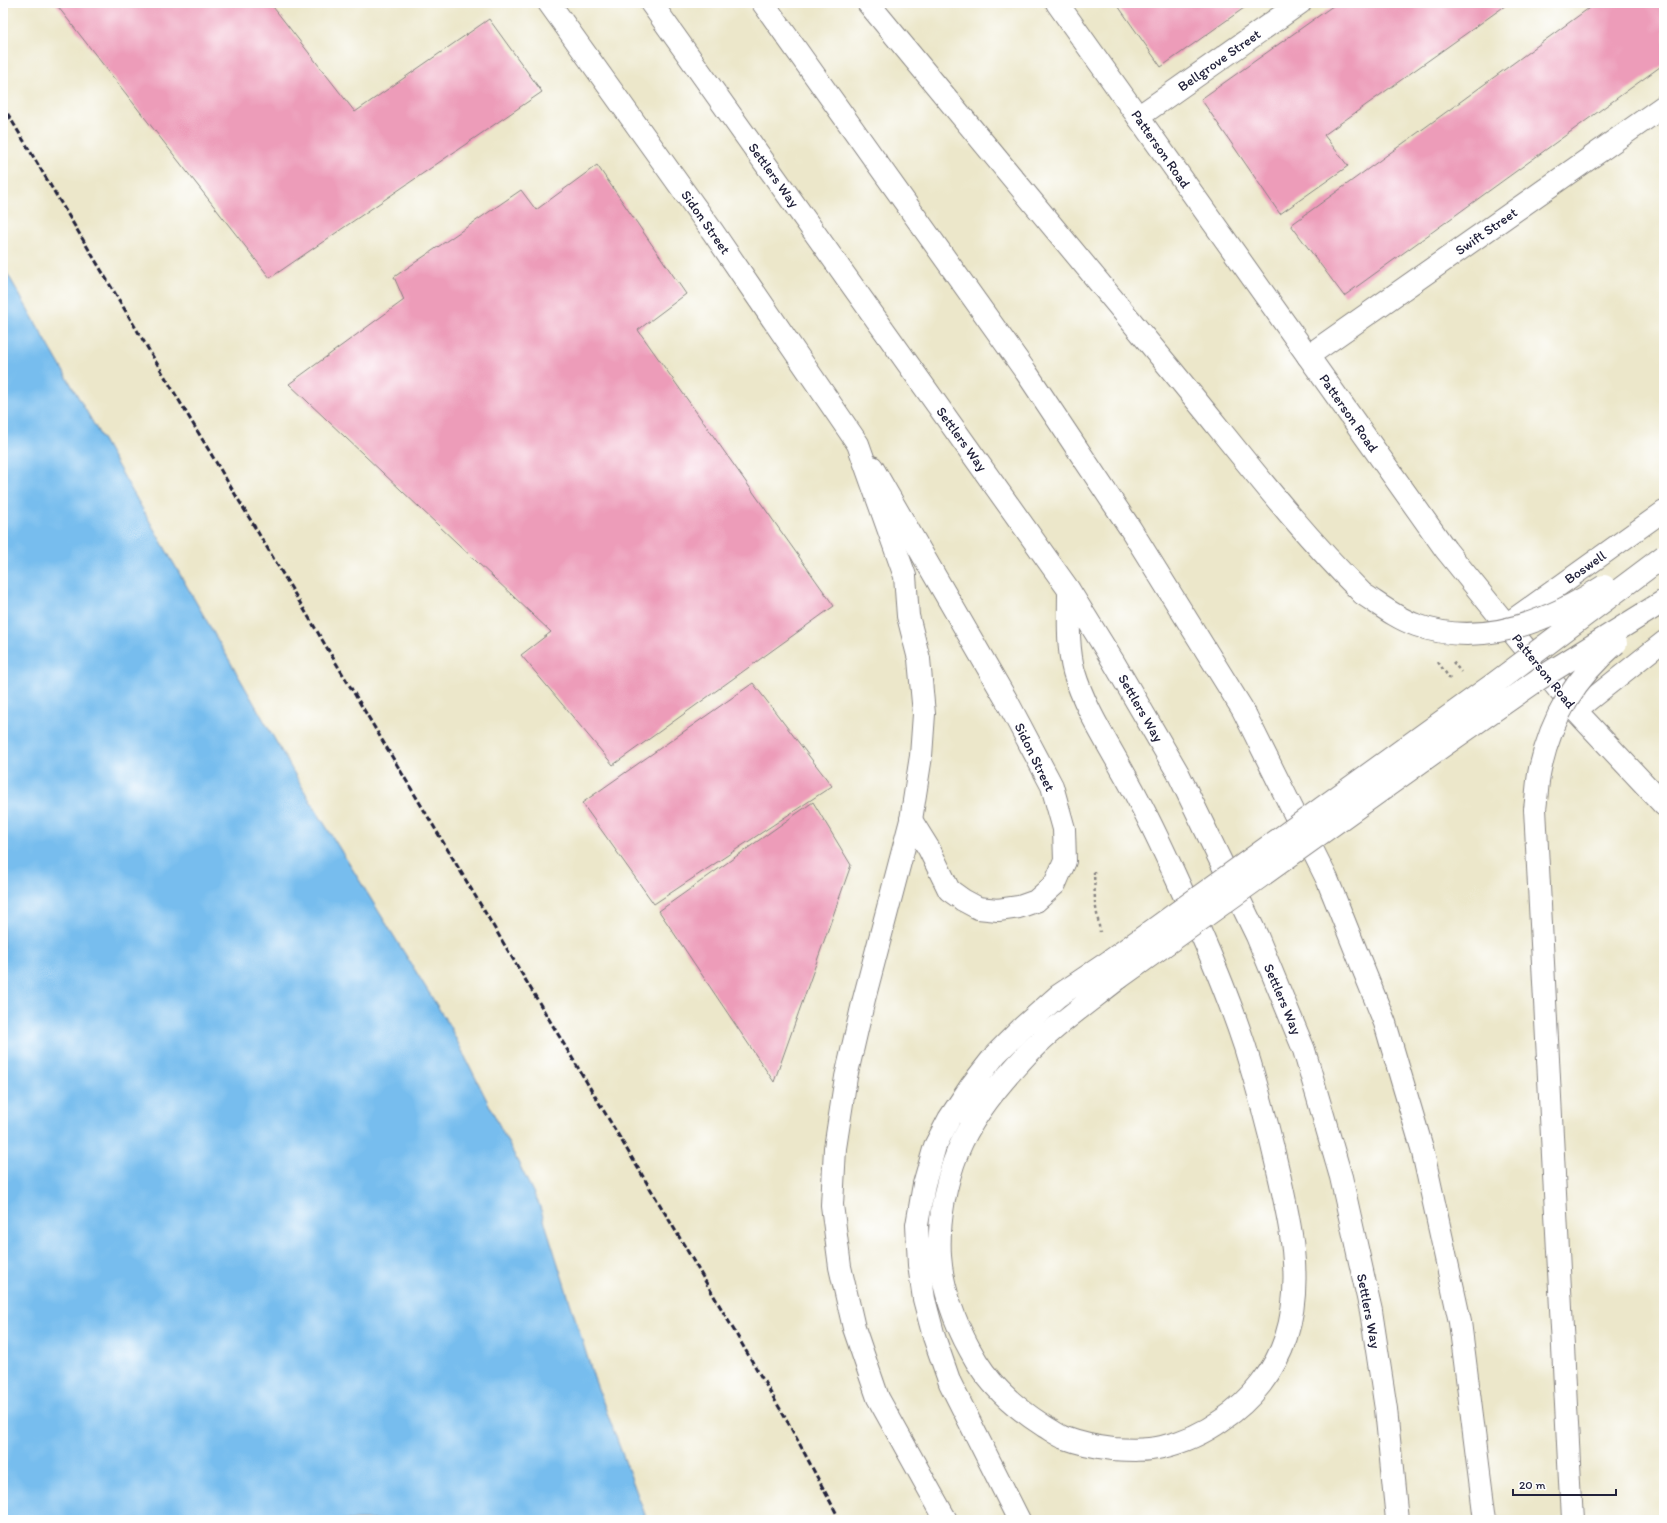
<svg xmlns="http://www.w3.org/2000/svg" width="1667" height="1523" font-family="Itim,sans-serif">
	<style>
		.water { fill: #77bdee; stroke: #4c7094 }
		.building { fill: #ed9cb9 }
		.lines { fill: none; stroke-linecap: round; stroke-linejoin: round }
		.lane-casing { stroke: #878482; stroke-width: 22 }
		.street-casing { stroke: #878482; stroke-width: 24 }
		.secondary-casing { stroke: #878482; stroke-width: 24 }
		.highway-casing { stroke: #878482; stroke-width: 24 }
		.path { stroke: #878482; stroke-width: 2.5; stroke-dasharray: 3 3; stroke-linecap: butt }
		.lane { stroke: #fff; stroke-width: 20 }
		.street { stroke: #fff; stroke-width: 22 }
		.secondary { stroke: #fff; stroke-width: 22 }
		.highway { stroke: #fff; stroke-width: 22 }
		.rail { stroke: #22223b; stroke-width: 3; stroke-dasharray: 6 3; stroke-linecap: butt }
		.highway-bridge-casing { stroke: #878482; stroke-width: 24; stroke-linecap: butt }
		.highway-bridge { stroke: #fff; stroke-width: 22 }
		.labels { text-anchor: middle; stroke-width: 3; stroke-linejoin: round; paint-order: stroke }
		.street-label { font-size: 14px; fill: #22223b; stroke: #fff }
	</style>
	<rect width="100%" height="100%" fill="#fff"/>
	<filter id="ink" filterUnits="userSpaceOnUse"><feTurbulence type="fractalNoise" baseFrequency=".025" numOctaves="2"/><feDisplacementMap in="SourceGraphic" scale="8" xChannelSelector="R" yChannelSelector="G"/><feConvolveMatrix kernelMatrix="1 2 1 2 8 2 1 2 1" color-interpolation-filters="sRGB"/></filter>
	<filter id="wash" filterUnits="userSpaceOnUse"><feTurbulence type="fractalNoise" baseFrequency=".012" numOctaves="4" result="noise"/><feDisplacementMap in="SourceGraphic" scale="16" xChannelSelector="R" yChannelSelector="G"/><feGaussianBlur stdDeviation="0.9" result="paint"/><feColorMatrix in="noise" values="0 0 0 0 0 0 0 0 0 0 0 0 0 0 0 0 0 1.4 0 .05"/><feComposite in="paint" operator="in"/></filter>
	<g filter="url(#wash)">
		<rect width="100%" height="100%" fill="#ece7ca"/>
		<path class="water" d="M3 266 309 799 449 1025 539 1204 594 1378 647 1520H3Z"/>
		<g id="blocks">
			<path class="building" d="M55 3H270L355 112 489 19 542 92 270 278Z
				M1116 3H1251L1161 67Z
				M1337 3H1509L1324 135 1348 166 1280 214 1201 99Z
				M1596 3H1664V64L1344 296 1291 225Z
				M597 165 686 294 638 330 834 606 613 765 521 655 551 632 289 384 404 300 394 277 521 190 536 210Z
				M753 683 832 786 654 904 582 803Z
				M813 802 851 865 774 1082 659 911Z"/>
		</g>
	</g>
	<g filter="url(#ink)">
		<use href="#blocks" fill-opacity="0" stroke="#878482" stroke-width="1"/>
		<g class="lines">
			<g class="lane-casing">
				<path id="lane" d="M1506 624 1664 511
					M1576 711 1664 641"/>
			</g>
			<g class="street-casing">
				<path id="street" d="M1138 117 1300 3
					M1308 356 1664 106
					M872 467 1007 701 1052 786 1064 829 1065 861 1055 884 1036 901 1019 907 998 910 978 908 963 900 949 890 929 849 911 820"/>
			</g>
			<g class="secondary-casing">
				<path id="secondary" d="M549 3 713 232 858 444 905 576 908 616 919 659 924 714 921 756 911 820
					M1057 3 1446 550 1576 711 1664 805"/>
			</g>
			<g class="highway-casing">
				<path id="highway" d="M651 3 1069 590 1113 661 1178 773 1257 936 1304 1050 1341 1177 1371 1311 1386 1409 1397 1520
					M763 3 1026 372 1130 528 1243 710 1327 879 1385 1023 1422 1148 1460 1322 1485 1520
					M868 3C968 125 1069 246 1169 367 1233 444 1292 524 1363 594
					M1069 590C1069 616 1067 646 1074 672 1084 706 1104 737 1121 768 1140 801 1157 836 1173 871 1199 928 1225 986 1245 1047 1257 1086 1268 1126 1277 1166 1290 1221 1304 1281 1286 1337 1275 1371 1251 1401 1222 1420 1204 1433 1184 1442 1162 1447 1146 1451 1129 1450 1113 1449 1096 1447 1081 1444 1065 1438 1057 1435 1051 1430 1044 1426 1013 1406 987 1383 970 1350 955 1323 942 1287 940 1256 938 1222 945 1183 958 1151 971 1119 996 1088 1019 1063 1048 1030 1085 1005 1119 978
					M1535 809 1572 1520
					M911 820 864 999 846 1077 835 1148 832 1205 840 1267 854 1328 878 1398 946 1520
					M1019 1520 950 1383 934 1337 924 1299 919 1265 917 1225 924 1184 935 1146 949 1119 971 1086 996 1054 1023 1027 1058 996 1110 961"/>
			</g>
			<path class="path" d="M1438 662 1450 679
				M1453 662 1461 672
				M1094 871 1095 902 1100 932"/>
			<use href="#lane" class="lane"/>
			<use href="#street" class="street"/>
			<use href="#secondary" class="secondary"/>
			<use href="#highway" class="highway"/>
			<path class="rail" d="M3 106 684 1245 790 1426 840 1520"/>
			<g class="highway-bridge-casing">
				<path id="highway-bridge" d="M1363 594C1380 605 1396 618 1416 625 1481 649 1549 621 1604 586
					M1535 809C1537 796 1537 782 1540 769 1552 716 1575 678 1616 643
					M1110 961 1495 683 1664 556
					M1119 978 1443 746 1539 679 1664 601"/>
			</g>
			<use href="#highway-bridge" class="highway-bridge"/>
		</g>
	</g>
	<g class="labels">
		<g class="street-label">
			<text transform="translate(1219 60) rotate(-35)" y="5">Bellgrove Street</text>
			<text transform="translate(1161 149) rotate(55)" y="5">Patterson Road</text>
			<text transform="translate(774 175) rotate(54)" y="5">Settlers Way</text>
			<text transform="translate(706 222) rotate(55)" y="5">Sidon Street</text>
			<text transform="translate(1486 231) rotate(-35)" y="5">Swift Street</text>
			<text transform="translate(1349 413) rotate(55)" y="5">Patterson Road</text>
			<text transform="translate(962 439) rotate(54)" y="5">Settlers Way</text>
			<text transform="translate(1585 567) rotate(-35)" y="5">Boswell</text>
			<text transform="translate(1544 671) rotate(51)" y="5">Patterson Road</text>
			<text transform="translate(1141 708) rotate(60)" y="5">Settlers Way</text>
			<text transform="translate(1035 757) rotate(64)" y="5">Sidon Street</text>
			<text transform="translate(1283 999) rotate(67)" y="5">Settlers Way</text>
			<text transform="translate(1369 1311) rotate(79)" y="5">Settlers Way</text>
		</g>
	</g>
	<rect width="1667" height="1523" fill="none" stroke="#fff" stroke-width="16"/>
	<path d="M1513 1489v6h103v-6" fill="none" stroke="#22223b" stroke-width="2"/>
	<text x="1519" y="1489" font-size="12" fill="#22223b" stroke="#ffffff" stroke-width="3" paint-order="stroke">20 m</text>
</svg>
